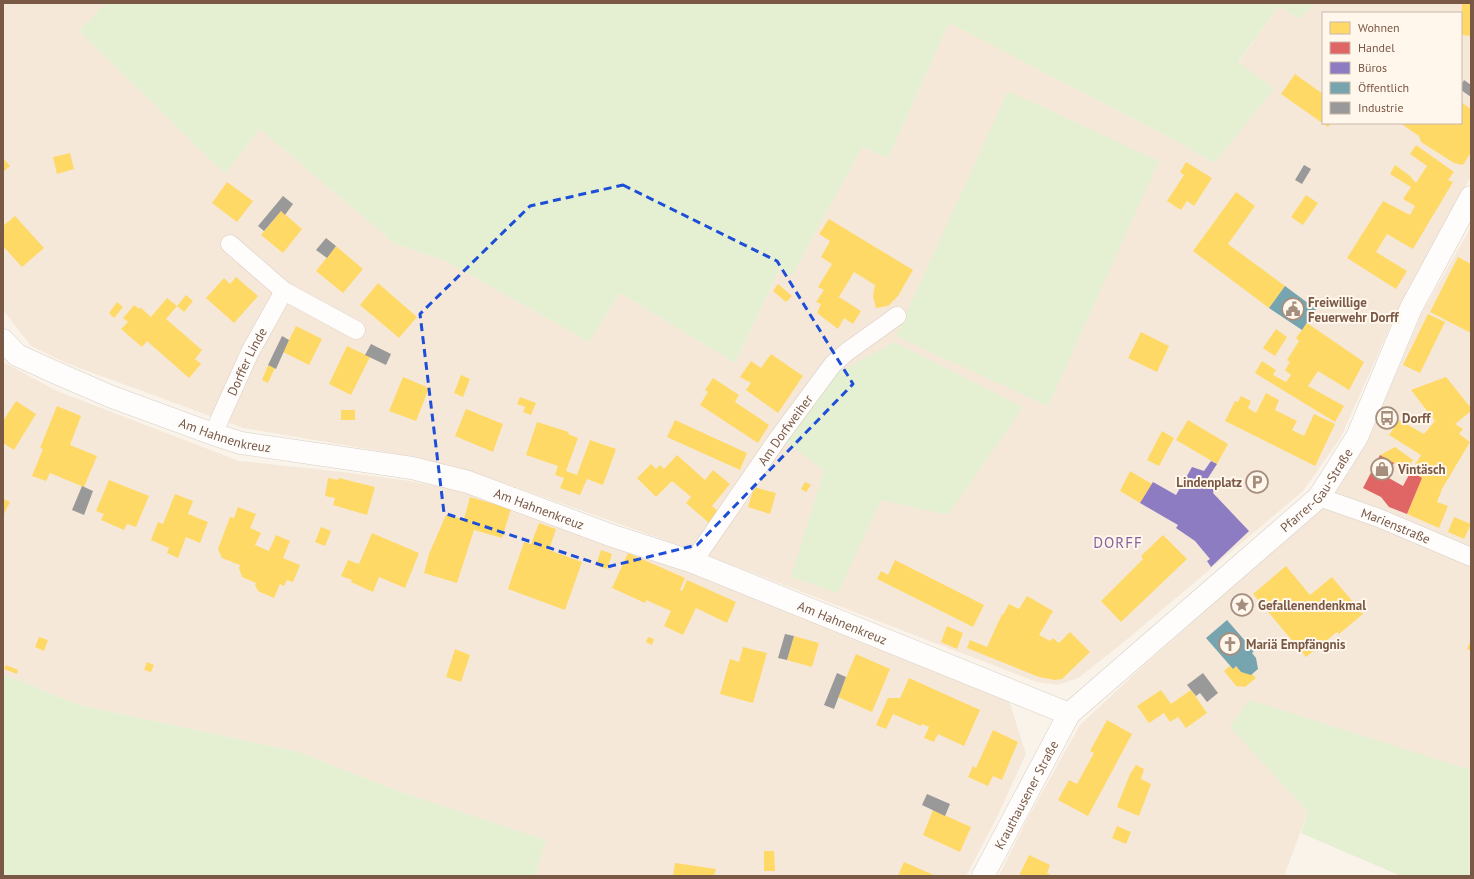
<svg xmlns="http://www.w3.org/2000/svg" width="1474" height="879" font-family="'PT Sans',sans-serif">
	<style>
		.residential { fill: #f5e8d9; fill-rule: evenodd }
		.green { fill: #e5f0d2 }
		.homes { fill: #ffd966 }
		.shops { fill: #e06666 }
		.offices { fill: #8e7cc3 }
		.public { fill: #76a5af }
		.industry { fill: #999 }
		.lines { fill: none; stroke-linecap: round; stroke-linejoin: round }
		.minor-casing { stroke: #d8cec6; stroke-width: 19 }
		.tertiary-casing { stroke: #d8cec6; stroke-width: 23 }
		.minor { stroke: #fefdfc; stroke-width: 18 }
		.tertiary { stroke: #fefdfc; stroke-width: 22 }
		.marked { fill: none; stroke: #1d4ed8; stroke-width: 3; stroke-dasharray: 8 5; stroke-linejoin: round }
		.labels { text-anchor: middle; stroke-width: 4; stroke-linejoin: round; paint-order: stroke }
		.poi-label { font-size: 13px; font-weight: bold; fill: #7a5846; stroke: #fff7ec; text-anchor: start }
		.street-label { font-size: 13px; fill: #7a5846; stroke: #fff7ec }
		.quarter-label { font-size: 15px; letter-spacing: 1px; fill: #88619e; stroke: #fff7ec }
	</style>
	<rect width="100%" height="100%" fill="#f9f3e9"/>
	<path class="residential" d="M3 3H106L79 31 225 174 260 129 394 243 448 262 589 342 620 293 735 363 780 268 792 276 862 147 888 158 949 23 1178 142 1214 163 1273 88 1238 63 1279 6 1299 19 1315 3H1471V176L1394 318 1341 437 1303 491 1119 646 1078 678 1058 685 1037 682 690 549 470 471 415 457 243 428 66 363 31 346 3 310ZM1323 13H1461V123H1323Z
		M1471 227V770L1231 727 1308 812 1284 876H999L1029 816 1080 725 1143 666 1319 510 1366 445 1422 313Z
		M3 362 57 391 239 461 351 473 410 481 467 492 690 572 1008 698 1026 754 996 819 966 876H535L546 840 395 790 299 752 79 705 3 674Z"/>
	<path class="green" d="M106 3H1315L1299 19 1279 6 1238 62 1274 89 1214 163 1178 142 949 23 888 158 862 147 792 276 780 268 735 363 620 293 589 342 448 262 394 243 260 129 225 174 79 31Z
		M1008 91 1159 161 1048 406 896 336Z
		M894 342 1023 407 948 515 881 500 838 593 791 577 824 471 784 440 834 375Z
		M3 674 79 705 299 752 395 790 546 840 535 876H3Z
		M1249 700 1471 770V876H1401L1301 833 1308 812 1230 727Z"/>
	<path class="homes" d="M1462 3H1471V36L1461 35Z
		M1295 74 1323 94V123H1331L1328 127 1281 94Z
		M1461 102 1471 109V152L1463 165 1454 163 1421 142 1419 136 1400 123H1461Z
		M1416 145 1454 172 1448 180 1453 182 1413 249 1387 234 1376 252 1407 271 1396 289 1347 258 1383 201 1410 215 1415 206 1403 199 1411 187 1390 174 1395 165 1410 176 1416 183 1427 166 1410 154Z
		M70 153 74 169 57 174 53 157Z
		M3 158 10 166 3 172Z
		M1186 162 1212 178 1194 206 1187 201 1181 210 1167 201 1184 175 1180 172Z
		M227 182 253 201 237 222 212 203Z
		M1236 192 1255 206 1228 244 1285 286 1269 308 1193 251Z
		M1306 195 1318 203 1303 225 1291 217Z
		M281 211 302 229 283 253 261 235Z
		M15 216 44 248 22 267 3 246V226Z
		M829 219 913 270 898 296 888 306 876 308 873 296 875 285 854 272 839 297 861 311 853 324 844 318 838 329 817 313 821 304 816 302 824 290 818 287 832 264 821 257 830 241 819 234Z
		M336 246 363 269 343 293 316 271Z
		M1458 257 1471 264V333L1430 312Z
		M236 277 258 296 234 323 206 298 224 278 230 284Z
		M378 283 417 317 399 338 360 305Z
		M778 284 792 296 786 302 773 291Z
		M186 295 193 301 184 312 177 306 166 319 202 350 195 359 201 364 189 378 147 341 142 347 121 329 128 322 123 318 134 305 139 309 140 307 151 317 167 298 177 306Z
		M117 302 123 307 114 318 109 313Z
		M1428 314 1445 322 1420 373 1403 365Z
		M1307 323 1364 362 1349 390 1318 371 1308 386 1344 406 1335 422 1255 373 1262 361 1276 370 1273 375 1286 382 1291 375 1285 370 1290 362 1287 360 1299 341 1296 338Z
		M296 326 322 339 309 365 283 352Z
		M1276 329 1287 337 1275 356 1263 348Z
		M1141 332 1169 346 1157 372 1128 358Z
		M347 346 370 357 351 395 329 384Z
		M771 354 803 376 778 413 746 390 751 383 740 377 751 361 761 368Z
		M268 365 275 368 268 383 262 380Z
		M461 375 470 379 463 397 454 393Z
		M403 377 429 388 416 421 389 411Z
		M1446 377 1471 408V411L1455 424 1463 429 1459 434 1470 442 1442 489 1437 502 1448 506 1439 528 1407 514 1422 478 1411 471 1421 455 1389 435 1399 420 1424 434 1435 421 1411 390Z
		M713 378 739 395 735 402 769 425 758 443 700 405 708 392 705 390Z
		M1266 393 1279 400 1275 410 1297 421 1292 430 1304 436 1314 414 1335 424 1315 466 1225 421 1235 401 1238 402 1241 396 1251 401 1248 408 1256 413Z
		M520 397 536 403 531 415 523 412 525 407 517 404Z
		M16 401 36 414 14 450 3 443V421Z
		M57 406 81 416 70 445 97 456 84 487 50 473 46 481 32 476 43 449 40 448Z
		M466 409 503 424 493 452 455 436Z
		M341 410H355V420H341Z
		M675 420 747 453 740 470 667 437Z
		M1188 420 1228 444 1217 464 1176 440Z
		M537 422 569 432 568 434 578 438 566 471 577 475 590 440 616 449 603 485 587 479 580 495 560 488 564 478 555 475 558 466 526 455Z
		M1162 431 1174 438 1159 466 1147 460Z
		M1395 447 1413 460 1406 470 1380 455Z
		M677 455 705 480 713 470 730 484 712 506 718 511 709 523 686 503 691 497 672 481 656 497 637 478 651 464 656 469 660 465 664 469Z
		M1130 471 1152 484 1140 503 1120 491Z
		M328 478 338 480 339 478 375 487 367 515 333 505 335 498 325 496Z
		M109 480 149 496 136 527 127 524 124 530 101 520 104 514 96 511Z
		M805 482 811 485 806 492 801 489Z
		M754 487 776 493 770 514 748 507Z
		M175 494 193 501 188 514 208 522 200 543 186 537 178 558 167 553 169 548 151 540 158 522 163 524Z
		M470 497 511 509 502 538 474 530 457 583 424 573 429 554 446 515 464 519Z
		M4 499 10 502 3 516V500Z
		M238 507 256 514 250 528 261 533 255 545 269 551 276 535 290 541 283 558 300 565 293 582 287 580 284 586 280 584 274 598 258 591 255 585 256 583 242 577 239 568 240 565 222 558 218 549 230 517 234 518Z
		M1454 517 1471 524 1464 539 1448 532Z
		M539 523 556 529 549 550 582 562 565 610 508 589 524 542 531 544Z
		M321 527 331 531 325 546 315 542Z
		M372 533 419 553 405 588 379 577 373 592 351 582 352 580 341 576 348 560 359 564Z
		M1163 535 1187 559 1121 622 1101 601 1143 559 1141 556Z
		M601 550 612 554 607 569 596 565Z
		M628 553 685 578 680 590 682 591 687 580 736 602 727 623 696 608 683 635 664 626 671 611 646 600 645 603 612 588Z
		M895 560 984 605 973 627 877 579 881 571 888 575Z
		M1286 566 1310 595 1332 577 1363 614 1339 634 1337 632 1306 657 1253 594Z
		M1027 596 1053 611 1039 635 1050 641 1053 638 1059 643 1070 632 1090 652 1062 679 1055 680 1039 677 967 648 970 640 987 647 1002 614 1003 615 1009 604 1019 609Z
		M947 626 963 633 957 649 941 642Z
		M794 636 819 643 812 667 787 660Z
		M39 637 48 640 44 651 35 647Z
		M648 637 654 639 652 645 646 642Z
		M1471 640V651L1467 649Z
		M743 647 767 653 753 703 720 694 730 659 739 662Z
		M455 649 470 655 461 682 446 677Z
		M856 654 890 669 872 712 838 697Z
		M147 662 154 665 151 672 144 670Z
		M6 665 18 670 17 674 4 669Z
		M1230 666 1233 669 1236 666 1241 672 1252 674 1256 678 1245 687 1236 686 1224 671Z
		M909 678 980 710 964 746 938 734 934 742 924 738 929 727 922 724 921 726 893 714 886 729 876 725 888 698H900Z
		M1161 690 1171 704 1191 690 1207 713 1186 728 1178 717 1170 722 1164 713 1149 723 1137 706Z
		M1107 720 1132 734 1088 816 1058 800 1069 780 1077 784 1094 753 1090 751Z
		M993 730 1018 742 1002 780 993 776 988 786 968 777 973 766 976 768Z
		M1136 765 1144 769 1141 779 1151 784 1139 816 1117 807 1130 774Z
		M933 810 971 827 960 852 923 835Z
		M1117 826 1131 832 1126 844 1112 838Z
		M764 851H774L775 871H764Z
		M1029 855 1050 865 1047 873 1053 876H1019Z
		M904 862 936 876H898Z
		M675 863 716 869 714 876H673Z"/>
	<path class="shops" d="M1380 455 1394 463 1387 477 1403 486 1411 471 1422 478 1407 514 1389 507 1381 497 1363 488Z"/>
	<path class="offices" d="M1211 461 1217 464 1208 478 1216 487 1213 493 1249 531 1211 567 1207 561 1210 559 1195 541 1176 528 1178 525 1140 503 1153 482 1176 495 1192 467 1204 471Z"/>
	<path class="public" d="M1285 286 1316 309 1302 330 1269 308Z
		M1227 620 1254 651 1252 653 1256 658 1258 669 1251 675 1241 672 1236 666 1233 669 1206 638Z"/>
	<path class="industry" d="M1464 80 1471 85V97L1461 90V85Z
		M1304 165 1311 169 1302 184 1295 180Z
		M283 196 293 204 285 215 281 211 264 231 258 226Z
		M326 238 336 246 327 258 316 250Z
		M282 336 289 340 276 369 268 365Z
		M371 344 391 354 386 365 365 355Z
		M82 486 93 491 84 515 72 510Z
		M785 634 794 636 787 660 778 658Z
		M837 673 846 677 834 709 824 705Z
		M1203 673 1218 693 1207 702 1200 693 1196 696 1187 685Z
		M927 794 950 804 945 816 922 805Z"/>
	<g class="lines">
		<g class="minor-casing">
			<g id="minor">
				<path d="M230 244 284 291 356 330"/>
				<path id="s1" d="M213 434 250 352 284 291"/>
				<path id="s2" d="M1319 497 1379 518 1471 557"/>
				<path id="s3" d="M693 562 779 437 833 364 848 351 897 316"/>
			</g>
		</g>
		<g class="tertiary-casing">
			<g id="tertiary">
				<path id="s4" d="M3 340 17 355 61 375 112 397 213 434 241 443 412 468 468 482 610 535 693 562 1069 714"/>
				<path id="s5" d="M983 876 1069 714 1319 497 1357 437 1411 308 1471 197"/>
			</g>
		</g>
		<use href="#minor" class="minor"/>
		<use href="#tertiary" class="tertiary"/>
	</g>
	<path class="marked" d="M623 185 777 261 853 384 697 545 607 567 444 513 420 314 530 206Z"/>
	<defs>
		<g id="civic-ring" transform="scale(1.15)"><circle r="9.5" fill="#fff7ec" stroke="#a68e7f" stroke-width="1.5"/><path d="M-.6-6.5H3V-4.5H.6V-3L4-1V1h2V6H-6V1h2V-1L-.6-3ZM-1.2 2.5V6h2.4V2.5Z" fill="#a68e7f"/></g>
		<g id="bus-ring" transform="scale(1.15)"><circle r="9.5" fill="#fff7ec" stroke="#a68e7f" stroke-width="1.5"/><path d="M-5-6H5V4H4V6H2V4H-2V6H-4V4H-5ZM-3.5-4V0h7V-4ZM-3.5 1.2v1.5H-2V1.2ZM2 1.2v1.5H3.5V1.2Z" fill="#a68e7f"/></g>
		<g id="shop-ring" transform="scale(1.15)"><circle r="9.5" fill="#fff7ec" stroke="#a68e7f" stroke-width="1.5"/><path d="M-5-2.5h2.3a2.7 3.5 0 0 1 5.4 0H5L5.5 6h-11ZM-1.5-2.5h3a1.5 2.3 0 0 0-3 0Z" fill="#a68e7f"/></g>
		<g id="parking-ring" transform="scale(1.15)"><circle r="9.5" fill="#fff7ec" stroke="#a68e7f" stroke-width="1.5"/><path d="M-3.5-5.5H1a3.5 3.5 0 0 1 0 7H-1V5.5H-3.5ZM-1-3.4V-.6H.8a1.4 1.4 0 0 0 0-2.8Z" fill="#a68e7f"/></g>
		<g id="sight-ring" transform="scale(1.15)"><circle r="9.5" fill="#fff7ec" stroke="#a68e7f" stroke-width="1.5"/><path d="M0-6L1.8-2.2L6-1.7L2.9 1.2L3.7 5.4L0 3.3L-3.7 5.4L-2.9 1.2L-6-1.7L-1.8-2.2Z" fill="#a68e7f"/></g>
		<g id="church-ring" transform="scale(1.15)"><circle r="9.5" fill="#fff7ec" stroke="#a68e7f" stroke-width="1.5"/><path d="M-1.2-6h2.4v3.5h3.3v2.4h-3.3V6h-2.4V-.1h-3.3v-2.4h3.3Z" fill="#a68e7f"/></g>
	</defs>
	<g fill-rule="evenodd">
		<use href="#civic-ring" x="1293" y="309"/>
		<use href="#bus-ring" x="1387" y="418"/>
		<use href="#shop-ring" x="1382" y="469"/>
		<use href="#parking-ring" x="1257" y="482"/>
		<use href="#sight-ring" x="1242" y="605"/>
		<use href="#church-ring" x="1230" y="644"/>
	</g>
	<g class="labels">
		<g class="poi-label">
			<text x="1308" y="307">Freiwillige<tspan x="1308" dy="15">Feuerwehr Dorff</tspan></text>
			<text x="1402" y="423">Dorff</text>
			<text x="1398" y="474">Vintäsch</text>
			<text x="1242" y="487" text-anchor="end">Lindenplatz</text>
			<text x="1258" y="610">Gefallenendenkmal</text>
			<text x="1246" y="649">Mariä Empfängnis</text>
		</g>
		<g class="street-label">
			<text dy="5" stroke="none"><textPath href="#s1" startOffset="80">Dorffer Linde</textPath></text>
			<text dy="5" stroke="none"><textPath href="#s3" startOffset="161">Am Dorfweiher</textPath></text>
			<text dy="5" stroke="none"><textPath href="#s4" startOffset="244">Am Hahnenkreuz</textPath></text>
			<text dy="5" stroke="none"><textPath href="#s5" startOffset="518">Pfarrer-Gau-Straße</textPath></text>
			<text dy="5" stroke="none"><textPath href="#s4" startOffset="568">Am Hahnenkreuz</textPath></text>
			<text dy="5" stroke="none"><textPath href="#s2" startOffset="82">Marienstraße</textPath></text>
			<text dy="5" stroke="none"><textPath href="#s4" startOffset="892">Am Hahnenkreuz</textPath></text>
			<text dy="5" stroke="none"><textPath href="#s5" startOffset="92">Krauthausener Straße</textPath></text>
		</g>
		<g class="quarter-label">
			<text x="1118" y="548">DORFF</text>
		</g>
	</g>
	<rect width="1474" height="879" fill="none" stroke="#7a5846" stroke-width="8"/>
	<rect x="1322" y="12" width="140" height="112" fill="#fff7ec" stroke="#cab7aa"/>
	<rect x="1330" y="22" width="20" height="12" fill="#ffd966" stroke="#cab7aa"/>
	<text x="1358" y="32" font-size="12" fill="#7a5846">Wohnen</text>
	<rect x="1330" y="42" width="20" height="12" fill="#e06666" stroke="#cab7aa"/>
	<text x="1358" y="52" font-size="12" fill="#7a5846">Handel</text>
	<rect x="1330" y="62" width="20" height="12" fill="#8e7cc3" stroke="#cab7aa"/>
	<text x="1358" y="72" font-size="12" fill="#7a5846">Büros</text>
	<rect x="1330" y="82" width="20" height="12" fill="#76a5af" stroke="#cab7aa"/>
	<text x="1358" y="92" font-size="12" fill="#7a5846">Öffentlich</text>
	<rect x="1330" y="102" width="20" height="12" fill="#999999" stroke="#cab7aa"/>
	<text x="1358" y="112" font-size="12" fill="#7a5846">Industrie</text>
</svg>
